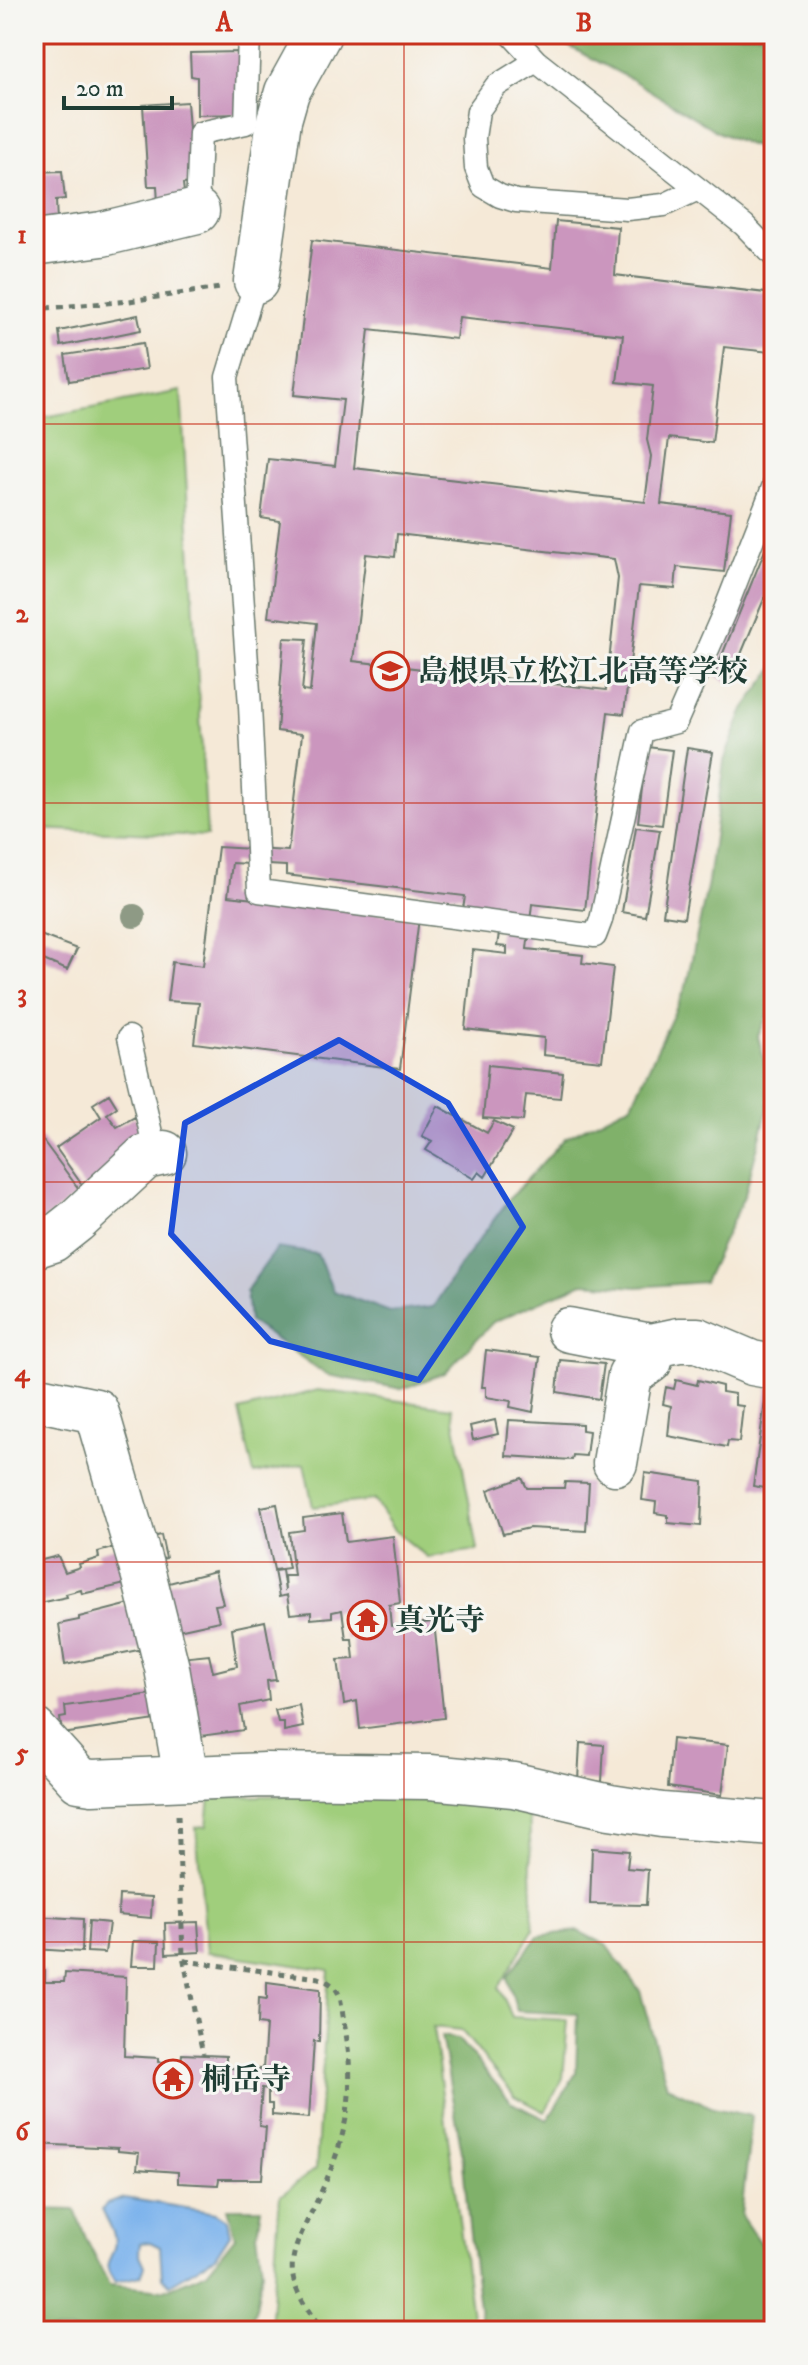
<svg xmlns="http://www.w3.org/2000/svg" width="808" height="2365" font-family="'IM FELL DW Pica','Noto Serif JP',serif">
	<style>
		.green { fill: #a0ce7b; stroke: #608658; stroke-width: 2 }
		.forest { fill: #80b16b; stroke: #507750; stroke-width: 2 }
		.water { fill: #7db3ec; stroke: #4e7890; stroke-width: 2 }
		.building { fill: #cb96be; fill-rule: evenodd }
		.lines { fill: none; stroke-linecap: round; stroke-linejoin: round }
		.service-casing { stroke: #6a796d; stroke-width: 25 }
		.minor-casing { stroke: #6a796d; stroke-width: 47 }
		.path { stroke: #6a796d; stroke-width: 5; stroke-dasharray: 6 6; stroke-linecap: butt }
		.service { stroke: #fff; stroke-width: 22 }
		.minor { stroke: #fff; stroke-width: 44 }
		.tree { fill: #8e9a85 }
		.marked { fill: #1d4ed8; fill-opacity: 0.2; stroke: #1d4ed8; stroke-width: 6; stroke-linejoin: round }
		.grid { fill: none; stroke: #c8321e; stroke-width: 2; stroke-opacity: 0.55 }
		.labels { text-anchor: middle; stroke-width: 6; stroke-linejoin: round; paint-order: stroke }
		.poi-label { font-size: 30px; font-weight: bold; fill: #1f3d34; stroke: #f6f6f2; text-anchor: start }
		.neatline { fill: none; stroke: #c8321e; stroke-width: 3 }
		.grid-label { font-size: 26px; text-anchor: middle; font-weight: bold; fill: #c8321e }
	</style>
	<rect width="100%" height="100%" fill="#f6f6f2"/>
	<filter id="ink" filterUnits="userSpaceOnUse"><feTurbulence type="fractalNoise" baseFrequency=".0125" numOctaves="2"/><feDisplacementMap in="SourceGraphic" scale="16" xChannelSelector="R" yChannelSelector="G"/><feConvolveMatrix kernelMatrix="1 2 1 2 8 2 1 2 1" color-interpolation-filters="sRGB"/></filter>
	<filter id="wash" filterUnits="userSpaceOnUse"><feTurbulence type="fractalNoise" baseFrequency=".006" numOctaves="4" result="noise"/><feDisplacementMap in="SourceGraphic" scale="32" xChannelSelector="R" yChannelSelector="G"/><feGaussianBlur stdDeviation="1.8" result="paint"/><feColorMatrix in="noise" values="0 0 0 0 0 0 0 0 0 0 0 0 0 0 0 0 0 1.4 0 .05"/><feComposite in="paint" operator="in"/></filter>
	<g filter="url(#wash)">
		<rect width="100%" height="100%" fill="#f5e9d7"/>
		<path class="green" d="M181 391 207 836 34 829V419Z
			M318 1390 452 1408 478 1550 427 1557 393 1529 374 1500 313 1507 304 1464 254 1474 239 1411Z
			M383 1794 529 1807 533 1930 499 1987 512 2017 568 2020 563 2078 545 2112 515 2096 461 2030 433 2027 474 2331H276L270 2328 280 2196 316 2169 329 1970 207 1952 196 1827 207 1826 210 1797Z"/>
		<path class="forest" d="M546 34H774V155L718 132 629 78Z
			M774 668V1001L758 1036 772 1093 745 1194 704 1282 637 1287 583 1283 493 1322 445 1373 402 1389 327 1375 249 1321 246 1291 277 1248 317 1254 333 1291 390 1312 433 1307 458 1268 510 1198 565 1138 632 1104 686 987 708 882 724 761 744 709Z
			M578 1931 606 1945 640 1991 667 2086 713 2108 752 2116 741 2216 774 2263V2331H482L469 2227 462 2152 441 2036 458 2039 512 2103 548 2120 576 2073 578 2014 517 2011 507 1977 538 1936Z
			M227 2208H261L257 2234 262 2270 256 2308 246 2331H34V2209L75 2210 87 2241 109 2285 164 2290 207 2272 235 2237Z"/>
		<path class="water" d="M125 2198 216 2213 227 2220 230 2234 215 2257 170 2284 162 2278 160 2247 150 2242 140 2243 139 2253 145 2266 141 2276 115 2282C98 2260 115 2261 115 2240 114 2230 106 2219 102 2210L106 2204Z"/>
		<g id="blocks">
			<path class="building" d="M240 52 242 114 197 115V77L191 76 190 53Z
				M187 102 193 183 183 184 185 201 158 203 157 186H148L143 105Z
				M62 171 65 199 56 200 57 224 34 225V172Z
				M556 221 618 227 615 275 774 294 770 352 724 347 712 443 669 438 661 504 731 512 724 572 677 567 675 589 639 586 624 714 608 712 585 910 532 904 527 949 583 955 582 963 613 967 602 1061 543 1055 544 1038 465 1029 473 950 507 954V947L497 946 502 915 463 910 465 896 286 875V866L232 863 228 896 419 918 400 1069 194 1043 199 1003 167 1001 172 962 203 966 218 847 288 851 302 734 277 731 284 638 307 639 302 691 310 692 317 623 268 617 280 521 261 518 268 459 335 466 343 400 294 395 312 240 552 268ZM459 317 623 335 617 382 653 386 647 440 651 456 645 502 354 468 369 329 456 339ZM397 534 614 559 618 578 606 690 353 661 366 554 395 557Z
				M138 315 141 330 61 346 59 331Z
				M143 343 147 369 69 381 65 355Z
				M774 528V575L729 683 714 675Z
				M647 747 672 750 662 825 638 822Z
				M687 748 713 752 684 918 663 915Z
				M636 827 660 830 645 916 622 912Z
				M35 933 77 949 67 970 34 956Z
				M488 1065 563 1073 560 1098 526 1095 523 1121 483 1118Z
				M109 1094 117 1107 107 1114 117 1127 135 1117 146 1141 85 1189 56 1148 101 1117 93 1104Z
				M438 1106 487 1133 494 1121 513 1130 485 1177 479 1172 474 1179 426 1150 432 1141 422 1136Z
				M41 1138 81 1192 34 1227V1142Z
				M486 1350 540 1357 533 1412 510 1407 511 1401 486 1397V1387H482Z
				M560 1360 604 1364 599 1399 557 1392Z
				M676 1380 697 1385 698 1380 722 1386V1392L735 1394V1405L743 1406 739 1442 728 1441 727 1447 668 1436 671 1406 663 1404 666 1387 674 1389Z
				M767 1388 774 1390V1490L753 1486Z
				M495 1420 498 1434 473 1440 470 1426Z
				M509 1420 582 1424V1430L589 1431 586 1456 573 1455 572 1460 506 1456Z
				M645 1473 703 1481 701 1526 668 1523V1515L655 1513 656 1502 642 1500Z
				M522 1478 527 1488H564L565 1482 589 1483 586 1531 529 1528 503 1534 488 1490Z
				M277 1504 289 1568 274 1570 261 1507Z
				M342 1513 346 1542 393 1536 400 1603 389 1605 391 1626 434 1622 444 1718 360 1729 357 1701 344 1704 338 1660 354 1659 352 1639H346L342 1610 332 1612V1617L311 1619V1612L290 1614 287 1595 279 1597 274 1571 282 1570 285 1591 284 1576H294L289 1532 304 1530 303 1518Z
				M161 1535 166 1558 146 1563 140 1540Z
				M126 1544 134 1582 82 1594 81 1590 66 1594 67 1597 34 1604V1562L58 1556 65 1572 80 1567 79 1564 99 1558 98 1552Z
				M215 1571 223 1604 215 1605 219 1621 169 1632 165 1584Z
				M134 1603 143 1649 65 1665 59 1624 79 1620V1617Z
				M265 1621 276 1680 267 1681 269 1700 240 1706 244 1730 201 1736 180 1658 209 1655 213 1672 237 1666 232 1628Z
				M152 1694 156 1720 62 1734 60 1718 66 1717 65 1706Z
				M299 1705 303 1727 284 1731V1722H278L275 1710Z
				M672 1739 728 1745 722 1795 668 1787Z
				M580 1743 604 1745 602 1782 578 1780Z
				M592 1848 629 1851 627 1868 648 1870 646 1905 590 1904Z
				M119 1895 152 1897 151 1918 118 1915Z
				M34 1916 83 1919 82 1952 34 1949Z
				M89 1921 109 1923 105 1953 87 1952Z
				M198 1922 200 1952 166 1954 165 1923Z
				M133 1941 159 1942 158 1966H131Z
				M34 1970 45 1971V1982H64L65 1973 126 1977 124 2056 159 2058V2062L181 2063 182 2054 226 2056V2068L263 2069 266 2025 258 2024 259 1998 267 1999V1982L320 1989 319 2042 314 2041 309 2118 272 2115V2104H268V2089L262 2088 259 2126 266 2127 262 2179H219L218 2185 178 2183V2172L137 2169 139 2153 118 2151V2148L34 2144Z"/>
		</g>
	</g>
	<g filter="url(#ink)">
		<use href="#blocks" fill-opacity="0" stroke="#6a796d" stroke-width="2"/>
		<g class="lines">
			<g class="service-casing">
				<path id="service" d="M511 34 536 61 744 225 774 256
					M536 61 496 86 478 111 474 138 476 168 483 186 500 196 516 201 627 209 664 205 698 189
					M197 211 200 133 246 123 249 34
					M256 281 227 377 250 706 259 891 595 936 601 920 642 731 676 722 725 610 774 485
					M129 1037 156 1155"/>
			</g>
			<g class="minor-casing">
				<path id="minor" d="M34 243 102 234 197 211
					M256 281 279 120 287 92 319 34
					M34 1246 52 1240 76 1221 145 1157 164 1153
					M569 1330 651 1346 679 1340H698L752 1363 774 1367
					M34 1398 96 1411 99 1420 144 1576 167 1668 184 1766V1778
					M615 1463 630 1375 650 1361
					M34 1730 79 1780 92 1782 265 1775 430 1777 514 1785 610 1807 662 1815 774 1824"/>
			</g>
			<path class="path" d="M34 309 129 301 220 288
				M178 1815 183 1956 203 2054
				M184 1961 319 1978C343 1987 340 1999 344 2022 356 2086 349 2131 322 2190 314 2209 296 2239 293 2259 288 2287 308 2309 322 2331"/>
			<use href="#service" class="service"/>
			<use href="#minor" class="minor"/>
		</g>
		<circle class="tree" cx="134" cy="916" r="12"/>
	</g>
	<path class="marked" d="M339 1040 448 1103 523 1227 419 1380 270 1341 171 1234 185 1123Z"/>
	<path class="grid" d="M404 34V2331M34 424H774M34 803H774M34 1182H774M34 1562H774M34 1942H774"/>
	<defs>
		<g id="school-ring" transform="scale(2)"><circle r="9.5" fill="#f6f6f2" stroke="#c8321e" stroke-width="1.5"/><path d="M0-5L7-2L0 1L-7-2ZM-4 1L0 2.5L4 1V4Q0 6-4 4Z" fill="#c8321e"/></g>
		<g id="temple-ring" transform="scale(2)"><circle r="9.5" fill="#f6f6f2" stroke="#c8321e" stroke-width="1.5"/><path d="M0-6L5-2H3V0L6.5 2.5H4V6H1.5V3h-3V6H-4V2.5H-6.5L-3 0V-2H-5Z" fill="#c8321e"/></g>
	</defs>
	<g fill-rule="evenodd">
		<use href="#school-ring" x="390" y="671"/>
		<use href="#temple-ring" x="367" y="1620"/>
		<use href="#temple-ring" x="173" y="2079"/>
	</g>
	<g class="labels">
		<g class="poi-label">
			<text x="418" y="681">島根県立松江北高等学校</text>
			<text x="395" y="1630">真光寺</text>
			<text x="201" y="2089">桐岳寺</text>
		</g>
	</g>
	<rect width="808" height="2365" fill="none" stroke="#f6f6f2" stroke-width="88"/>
	<path d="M64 96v12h108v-12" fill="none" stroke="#1f3d34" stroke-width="4"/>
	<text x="76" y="96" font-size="24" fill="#1f3d34" stroke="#f6f6f2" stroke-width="6" paint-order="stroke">20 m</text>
	<rect x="44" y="44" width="720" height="2277" class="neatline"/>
	<g class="grid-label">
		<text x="224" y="31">A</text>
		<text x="584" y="31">B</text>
		<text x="22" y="243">1</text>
		<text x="22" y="622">2</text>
		<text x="22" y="1002">3</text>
		<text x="22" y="1381">4</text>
		<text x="22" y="1761">5</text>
		<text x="22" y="2140">6</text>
	</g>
</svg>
